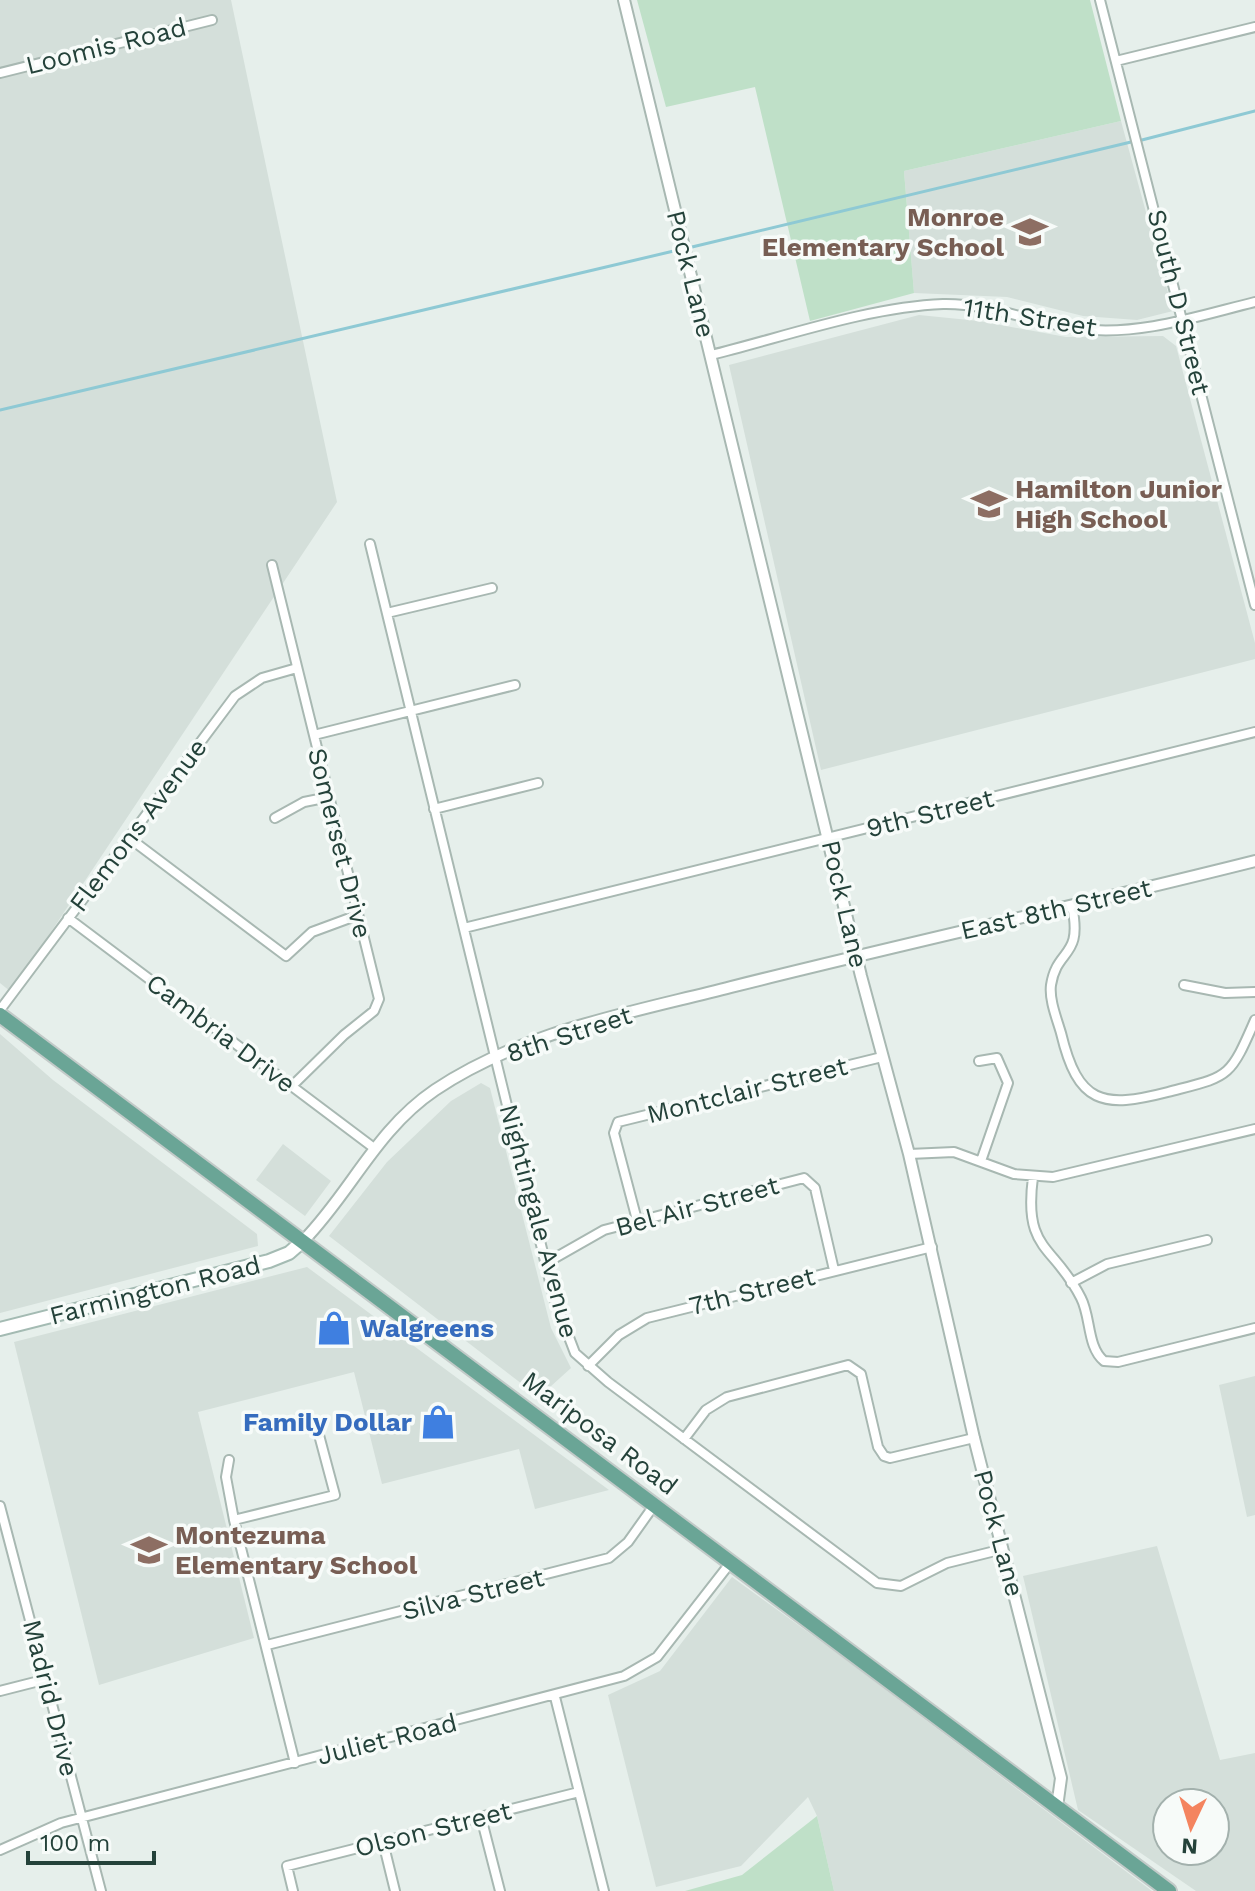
<svg xmlns="http://www.w3.org/2000/svg" width="1255" height="1891" font-family="'Work Sans',sans-serif">
	<style>
		.built { fill: #d4dfda; fill-rule: evenodd }
		.green { fill: #bfe0c8 }
		.lines { fill: none; stroke-linecap: round; stroke-linejoin: round }
		.stream { stroke: #8ec9d4; stroke-width: 3 }
		.minor-casing { stroke: #a8b8b2; stroke-width: 12 }
		.tertiary-casing { stroke: #a8b8b2; stroke-width: 14 }
		.secondary-casing { stroke: #a4bbb3; stroke-width: 16 }
		.primary-casing { stroke: #c2cac8; stroke-width: 18 }
		.minor { stroke: #fff; stroke-width: 8 }
		.tertiary { stroke: #fff; stroke-width: 10 }
		.secondary { stroke: #fff; stroke-width: 12 }
		.primary { stroke: #6aa596; stroke-width: 14 }
		.labels { text-anchor: middle; stroke-width: 7; stroke-linejoin: round; paint-order: stroke }
		.street-label { font-size: 26px; fill: #24423a; stroke: #f7fbf9 }
		.education-label { font-size: 26px; font-weight: bold; fill: #785e54; stroke: #f7fbf9; text-anchor: start }
		.shop-label { font-size: 26px; font-weight: bold; fill: #366cbe; stroke: #f7fbf9; text-anchor: start }
	</style>
	<rect width="100%" height="100%" fill="#e6efeb"/>
	<path class="built" d="M0 0H231L337 502 11 992 0 983Z
		M1121 121 1173 311 1137 320 1083 316 1007 297 914 293 904 171Z
		M919 315 979 321 1066 337 1163 336 1176 346 1255 643V659L821 770 729 365Z
		M0 1034 53 1080 257 1234 258 1246 0 1313Z
		M481 1083 490 1088 551 1328 571 1368 539 1397 329 1236 387 1162 451 1101Z
		M283 1144 331 1181 305 1216 256 1180Z
		M307 1267 609 1490 535 1509 519 1449 382 1484 354 1372 198 1412 254 1638 99 1685 14 1342Z
		M1255 1376V1515L1247 1517 1219 1385Z
		M1157 1546 1220 1760 1255 1753V1891H1196L1078 1810 1023 1576ZM1167 1803H1215V1851H1167Z
		M732 1577 841 1656 1152 1891H834L817 1816 808 1797 741 1866 656 1887 608 1695 660 1671Z"/>
	<path class="green" d="M637 0H1090L1121 121 904 171 914 293 810 321 755 87 666 107Z
		M817 1816 834 1891H685L742 1875Z"/>
	<g class="lines">
		<path class="stream" d="M1138 141 1255 111
			M692 247 1131 142
			M0 410 678 250"/>
		<g class="minor-casing">
			<path id="minor" d="M1100 0 1255 605
				M1116 61 1255 27
				M0 73 212 20
				M711 355C784 337 868 307 943 304 992 303 1034 324 1081 329 1140 336 1198 316 1255 302
				M370 544 554 1298 575 1353 608 1382 877 1583 901 1586 947 1563 1003 1549
				M272 565 379 999 374 1011 344 1035 292 1086
				M387 613 492 588
				M314 735 515 685
				M434 809 538 783
				M275 818 304 802 329 797
				M128 837 286 956 312 932 358 915
				M1072 906C1083 959 1057 947 1051 985 1049 1000 1057 1019 1061 1033 1078 1104 1102 1109 1168 1092 1229 1076 1229 1080 1255 1020
				M68 918 374 1148
				M464 928 1255 732
				M1184 985 1225 993 1255 992
				M0 1010 235 696 262 678 297 668
				M979 1061 997 1058 1008 1083 981 1161
				M909 1154 954 1152 1014 1174 1053 1177 1255 1129
				M1033 1177C1023 1252 1054 1244 1081 1298 1091 1317 1087 1347 1104 1361L1118 1362 1255 1328
				M637 1220 614 1133 618 1122 882 1057
				M546 1263 604 1230 804 1178 815 1188 834 1270
				M1071 1283 1107 1264 1207 1240
				M588 1366 619 1335 647 1318 932 1247
				M684 1439 706 1410 727 1397 848 1365 861 1374 878 1447 884 1456 890 1458 974 1438
				M229 1460 226 1477 234 1520 295 1763
				M0 1506 101 1891
				M234 1520 335 1495 319 1435
				M267 1645 609 1558 628 1542 655 1504
				M0 1691 47 1679
				M555 1697 604 1891
				M481 1817 500 1891
				M383 1842 395 1891
				M0 1850 61 1823 624 1676 657 1657 731 1562
				M293 1891 287 1866 579 1792"/>
		</g>
		<g class="tertiary-casing">
			<path id="tertiary" d="M624 0 861 976 909 1154 974 1438 1061 1778 1057 1807
				M304 1240C351 1192 376 1130 435 1090 523 1031 630 1013 731 987 906 943 1080 905 1255 861"/>
		</g>
		<g class="secondary-casing">
			<path id="secondary" d="M0 1329 269 1261 289 1253 304 1240"/>
		</g>
		<g class="primary-casing">
			<path id="primary" d="M0 1015 1169 1891"/>
		</g>
		<use href="#minor" class="minor"/>
		<use href="#tertiary" class="tertiary"/>
		<use href="#secondary" class="secondary"/>
		<use href="#primary" class="primary"/>
	</g>
	<defs>
		<g id="school-bare" transform="scale(2.76)"><path d="M0-5L7-2L0 1L-7-2ZM-4 1L0 2.5L4 1V4Q0 6-4 4Z" fill="#8d6e63" stroke="#f7fbf9" stroke-width="2.5" paint-order="stroke"/></g>
		<g id="shop-bare" transform="scale(2.76)"><path d="M-5-2.5h2.3a2.7 3.5 0 0 1 5.4 0H5L5.5 6h-11ZM-1.5-2.5h3a1.5 2.3 0 0 0-3 0Z" fill="#3f7fe0" stroke="#f7fbf9" stroke-width="2.5" paint-order="stroke"/></g>
	</defs>
	<g fill-rule="evenodd">
		<use href="#school-bare" x="1030" y="232"/>
		<use href="#school-bare" x="989" y="504"/>
		<use href="#shop-bare" x="334" y="1328"/>
		<use href="#shop-bare" x="438" y="1422"/>
		<use href="#school-bare" x="149" y="1550"/>
	</g>
	<g class="labels">
		<g class="street-label">
			<text transform="translate(106 46) rotate(-14)" y="9">Loomis Road</text>
			<text transform="translate(691 274) rotate(76)" y="9">Pock Lane</text>
			<text transform="translate(1179 302) rotate(76)" y="9">South D Street</text>
			<text transform="translate(1030 317) rotate(9)" y="9">11th Street</text>
			<text transform="translate(930 813) rotate(-14)" y="9">9th Street</text>
			<text transform="translate(138 825) rotate(-53)" y="9">Flemons Avenue</text>
			<text transform="translate(340 843) rotate(76)" y="9">Somerset Drive</text>
			<text transform="translate(845 904) rotate(77)" y="9">Pock Lane</text>
			<text transform="translate(1056 909) rotate(-13)" y="9">East 8th Street</text>
			<text transform="translate(221 1033) rotate(37)" y="9">Cambria Drive</text>
			<text transform="translate(569 1034) rotate(-18)" y="9">8th Street</text>
			<text transform="translate(747 1090) rotate(-14)" y="9">Montclair Street</text>
			<text transform="translate(697 1206) rotate(-15)" y="9">Bel Air Street</text>
			<text transform="translate(539 1221) rotate(75)" y="9">Nightingale Avenue</text>
			<text transform="translate(155 1290) rotate(-14)" y="9">Farmington Road</text>
			<text transform="translate(752 1291) rotate(-14)" y="9">7th Street</text>
			<text transform="translate(600 1433) rotate(37)" y="9">Mariposa Road</text>
			<text transform="translate(999 1533) rotate(75)" y="9">Pock Lane</text>
			<text transform="translate(473 1594) rotate(-14)" y="9">Silva Street</text>
			<text transform="translate(51 1698) rotate(76)" y="9">Madrid Drive</text>
			<text transform="translate(387 1739) rotate(-14)" y="9">Juliet Road</text>
			<text transform="translate(433 1829) rotate(-14)" y="9">Olson Street</text>
		</g>
		<g class="education-label">
			<text x="1004" y="226" text-anchor="end">Monroe<tspan x="1004" dy="30">Elementary School</tspan></text>
			<text x="1015" y="498">Hamilton Junior<tspan x="1015" dy="30">High School</tspan></text>
			<text x="175" y="1544">Montezuma<tspan x="175" dy="30">Elementary School</tspan></text>
		</g>
		<g class="shop-label">
			<text x="360" y="1337">Walgreens</text>
			<text x="412" y="1431" text-anchor="end">Family Dollar</text>
		</g>
	</g>
	<g transform="translate(1191 1827) rotate(184)"><circle r="38" fill="#f7fbf9" stroke="#a3b1ad" stroke-width="2"/>
	<path d="M0-6L14 30L0 20L-14 30Z" fill="#f4845f"/>
	<text y="-12" font-size="22" font-weight="bold" text-anchor="middle" fill="#24423a">N</text>
	</g>
	<path d="M28 1851v12h126v-12" fill="none" stroke="#24423a" stroke-width="4"/>
	<text x="40" y="1851" font-size="24" fill="#24423a" stroke="#f7fbf9" stroke-width="6" paint-order="stroke">100 m</text>
</svg>
